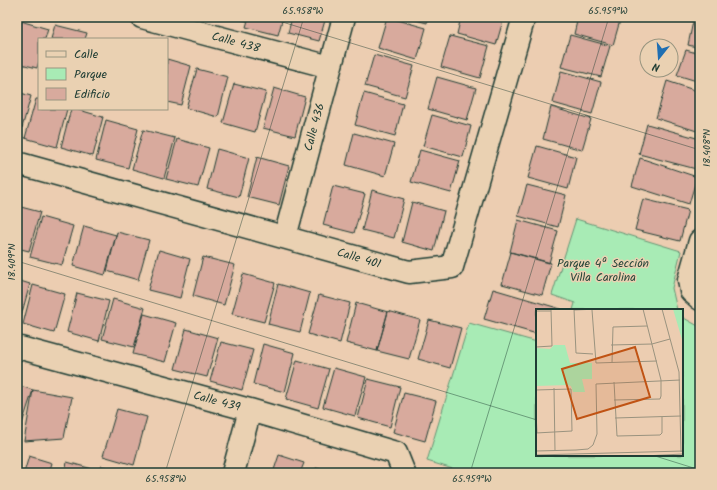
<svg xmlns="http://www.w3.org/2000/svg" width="717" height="490" font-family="Kalam,sans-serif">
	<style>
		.green { fill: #a8ebb5; stroke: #649474 }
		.building { fill: #d8aa9d; stroke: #1f3d34 }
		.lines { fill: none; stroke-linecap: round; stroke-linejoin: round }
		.minor-casing { stroke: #1f3d34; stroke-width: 25 }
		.minor { stroke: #ead1b2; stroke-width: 22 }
		.ticks { fill: none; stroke: #1f3d34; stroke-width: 1; stroke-opacity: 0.45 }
		.labels { text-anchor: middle; stroke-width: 3; stroke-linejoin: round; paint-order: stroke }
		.street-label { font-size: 12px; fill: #1f3d34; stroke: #ead1b2 }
		.park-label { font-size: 12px; fill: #26463a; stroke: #ead1b2 }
		.inset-road { fill: none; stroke: #9a937f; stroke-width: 1 }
		.view { fill: #c05314; fill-opacity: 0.15; stroke: #c05314; stroke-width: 2 }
		.inset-edge { fill: none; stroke: #1f3d34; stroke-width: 2 }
		.neatline { fill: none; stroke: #1f3d34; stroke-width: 1.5 }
		.ticks-label { font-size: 10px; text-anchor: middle; fill: #1f3d34 }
	</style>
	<rect width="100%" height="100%" fill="#eccdb1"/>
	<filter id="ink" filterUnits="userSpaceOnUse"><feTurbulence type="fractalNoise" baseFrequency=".025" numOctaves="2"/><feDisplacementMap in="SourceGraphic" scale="8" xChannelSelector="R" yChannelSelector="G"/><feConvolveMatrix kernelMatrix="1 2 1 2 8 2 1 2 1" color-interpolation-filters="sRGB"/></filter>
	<g filter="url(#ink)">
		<path class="green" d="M576 219 681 251 672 288 677 310H573L575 303 552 295Z
			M682 317 700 327V473H466L427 461 469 323 537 342V455H682Z"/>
		<path class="building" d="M233 17H248L247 21Z
			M249 17H283L278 35 246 27Z
			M292 17H326L319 41 288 33Z
			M387 17 426 28 417 60 378 48Z
			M404 17H428L427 23Z
			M461 17H504L496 45 457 34Z
			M578 17H621L613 45 574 34Z
			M694 17H700V48L688 45Z
			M17 20 48 29 45 39H39V61L37 68 17 63Z
			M55 25 87 33 85 39H51Z
			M570 35 610 46 601 77 561 67Z
			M450 36 489 46 480 78 441 67Z
			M686 50 700 54V82L677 75Z
			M374 55 414 66 405 97 365 86Z
			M167 59 191 66 181 105 167 102Z
			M197 69 228 77 218 117 186 108Z
			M561 71 601 82 592 114 553 103Z
			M437 77 476 88 467 120 428 109Z
			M667 81 700 92V132L656 118Z
			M234 84 266 92 255 132 223 123Z
			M274 88 305 97 295 136 263 128Z
			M17 92 31 96 20 135 17 134Z
			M364 93 403 104 395 136 355 125Z
			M36 99H39V109H67L57 147 25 138Z
			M551 107 591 119 582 150 543 139Z
			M71 109H76L103 117 93 156 61 147Z
			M432 115 471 126 463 157 423 146Z
			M106 120 138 129 128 168 96 160Z
			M647 124 700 139V170L639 154Z
			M143 130 175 138 164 178 132 169Z
			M354 133 394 144 385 176 346 165Z
			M177 139 209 148 198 187 166 179Z
			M537 146 576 157 568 189 528 178Z
			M217 149 249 158 239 197 207 189Z
			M420 150 460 161 451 193 411 182Z
			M257 157 289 166 279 205 247 197Z
			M640 158 697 177 689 204 632 186Z
			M527 185 566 195 558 227 518 216Z
			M333 186 365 194 354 233 323 225Z
			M372 190 404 199 394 238 362 230Z
			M643 199 688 210 680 241 635 230Z
			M412 202 444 211 434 251 402 242Z
			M17 206 40 212 29 251 17 248Z
			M41 217 73 226 62 265 30 257Z
			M518 220 558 231 549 263 510 252Z
			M84 226 116 235 105 275 73 266Z
			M117 232 149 240 138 280 107 271Z
			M159 250 190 259 180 298 148 290Z
			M511 252 551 263 542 295 502 284Z
			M203 257 235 265 224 305 193 296Z
			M243 274 275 283 264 322 232 314Z
			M17 280 30 284 19 323H17Z
			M278 284 310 293 300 332 268 324Z
			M33 285 65 294 54 333 23 324Z
			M493 289 561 309V310H537V334L484 319Z
			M77 293 109 301 99 341 67 332Z
			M319 295 350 303 340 343 308 334Z
			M113 299 145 308 134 347 102 339Z
			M356 303 388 312 377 351 346 343Z
			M388 311 420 320 409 359 377 351Z
			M144 314 176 323 165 362 133 354Z
			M429 320 461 328 450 368 418 359Z
			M186 329 218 338 207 377 175 369Z
			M221 342 253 350 242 390 210 381Z
			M263 344 295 353 285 392 253 384Z
			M297 360 329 369 318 408 286 399Z
			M334 368 366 377 355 416 323 407Z
			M368 379 400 387 390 427 358 418Z
			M17 385 33 390 20 430 17 429Z
			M33 390 72 397 64 438 24 441Z
			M404 393 436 401 425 441 393 432Z
			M117 409 147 417 134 465 103 456Z
			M279 455 304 463 300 473H273Z
			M29 456 52 463 49 473H24Z
			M67 462 96 470V473H65Z
			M101 466 128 473H99Z
			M316 468 334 473H315Z"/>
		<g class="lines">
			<g class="minor-casing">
				<path id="minor" d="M142 17 330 67
					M17 163 409 272 452 267 524 17
					M285 237 344 17
					M700 241 689 280 691 291 700 299
					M17 347 250 410 396 453 404 473
					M233 473 250 410"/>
			</g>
			<use href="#minor" class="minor"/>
		</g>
	</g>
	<path class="ticks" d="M266 17 700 150M17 261 537 420M652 455 700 470M165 473 304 17M470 473 609 17"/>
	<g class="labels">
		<g class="street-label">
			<text transform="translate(236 42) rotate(15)" y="4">Calle 438</text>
			<text transform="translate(314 127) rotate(-75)" y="4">Calle 436</text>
			<text transform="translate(359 258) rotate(16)" y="4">Calle 401</text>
			<text transform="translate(217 401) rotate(15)" y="4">Calle 439</text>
		</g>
		<g class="park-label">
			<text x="603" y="267">Parque 4ª Sección<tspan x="603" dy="14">Villa Carolina</tspan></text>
		</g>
	</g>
	<g transform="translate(536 309)">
		<rect width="147" height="147" fill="#eccdb1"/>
		<path d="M137 0H147V34ZM18 36H29L34 54H56V70H46L49 83H37L35 77 32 76 0 77V39L14 40Z" fill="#a8ebb5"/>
		<path class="inset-road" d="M38 0 40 44 57 45M126 0 143 63 145 143M38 1 63 0M56 1 60 54 121 52M0 2H15M75 36 116 35 134 30M0 38 16 37 15 0M76 54 77 18 111 17M78 73 81 127 124 126 126 124V108M18 79 19 142M0 81 35 80 36 122 0 124M78 91 124 90 125 87V71L107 0M0 103 1 124M79 109 145 107M0 142 40 141 52 140 57 136 61 125 60 75 144 71M0 146 147 142M108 147 147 145"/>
		<path class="view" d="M99 38 114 88 41 110 26 60Z"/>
		<rect width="147" height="147" class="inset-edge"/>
	</g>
	<rect width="717" height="490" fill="none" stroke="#ead1b2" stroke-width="44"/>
	<rect x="38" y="38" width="130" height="72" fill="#ead1b2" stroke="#999680"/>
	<rect x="46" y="51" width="20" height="6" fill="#ead1b2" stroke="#999680"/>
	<text x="74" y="58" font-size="12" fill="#1f3d34">Calle</text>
	<rect x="46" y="68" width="20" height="12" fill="#a8ebb5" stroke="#999680"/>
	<text x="74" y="78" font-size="12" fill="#1f3d34">Parque</text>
	<rect x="46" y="88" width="20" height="12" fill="#d8aa9d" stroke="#999680"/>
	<text x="74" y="98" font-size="12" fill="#1f3d34">Edificio</text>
	<g transform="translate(659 58) rotate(197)"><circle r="19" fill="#ead1b2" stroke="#999680"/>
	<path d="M0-3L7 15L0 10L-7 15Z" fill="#1f6fb2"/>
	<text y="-6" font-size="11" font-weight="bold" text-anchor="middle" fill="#1f3d34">N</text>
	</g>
	<rect x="22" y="22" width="673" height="446" class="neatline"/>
	<g class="ticks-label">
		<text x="303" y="14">65.958°W</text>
		<text x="608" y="14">65.959°W</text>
		<text transform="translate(706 148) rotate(-90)" y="4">18.408°N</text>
		<text transform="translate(11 262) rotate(-90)" y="4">18.409°N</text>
		<text x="166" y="482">65.958°W</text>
		<text x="472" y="482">65.959°W</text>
	</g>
</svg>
